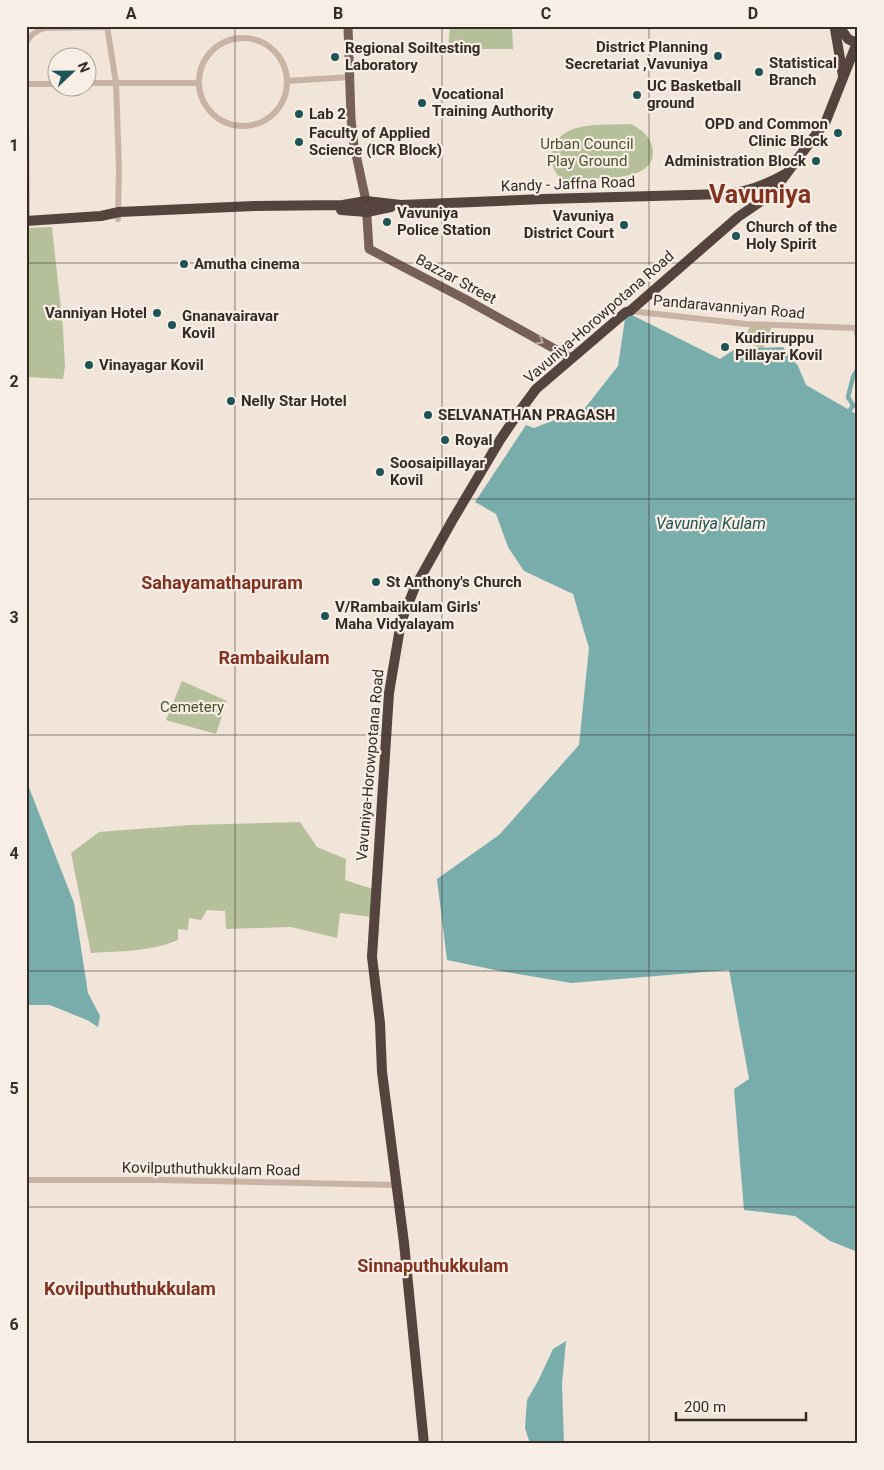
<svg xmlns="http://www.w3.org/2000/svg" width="884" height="1470" font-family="Roboto,sans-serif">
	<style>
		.green { fill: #b5bf99 }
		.water { fill: #78adac }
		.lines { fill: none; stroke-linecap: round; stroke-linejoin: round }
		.canal { stroke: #78adac; stroke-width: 4.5 }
		.minor { stroke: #c8b3a5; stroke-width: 6 }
		.major { stroke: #766058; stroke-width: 9 }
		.highway { stroke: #55433e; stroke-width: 10 }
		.oneway { stroke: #beaea6 }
		.grid { fill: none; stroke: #342a26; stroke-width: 1; stroke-opacity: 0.55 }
		.poi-dot { fill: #1d5455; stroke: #f9eee5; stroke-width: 2 }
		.labels { text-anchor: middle; stroke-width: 4.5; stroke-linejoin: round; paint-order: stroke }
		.poi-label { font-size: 15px; font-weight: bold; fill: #342a26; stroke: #f9eee5; text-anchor: start }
		.park-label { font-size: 15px; fill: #46522b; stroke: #f9eee5 }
		.street-label { font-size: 15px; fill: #342a26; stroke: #f9eee5 }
		.water-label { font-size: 16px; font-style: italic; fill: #1d5455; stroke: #f9eee5 }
		.quarter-label { font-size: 18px; font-weight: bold; fill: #823221; stroke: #f9eee5 }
		.town-label { font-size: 25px; font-weight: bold; fill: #823221; stroke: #f9eee5 }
		.neatline { fill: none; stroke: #342a26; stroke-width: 2 }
		.grid-label { font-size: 16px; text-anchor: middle; font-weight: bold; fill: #342a26 }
	</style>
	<rect width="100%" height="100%" fill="#f1e4d9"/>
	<path class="green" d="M450 26H512L513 49H448Z
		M631 124C643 131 652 137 653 152 653 182 602 177 582 179 576 179 568 180 563 179 552 175 549 154 554 145 557 138 564 133 571 130 587 123 614 125 631 124Z
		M52 227 63 328 65 367 63 379 26 377V228Z
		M751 325 772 326 763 349 743 341Z
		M182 681 227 701 216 734 166 720Z
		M300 822 317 847 346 859 345 880 373 889 371 917 340 913 337 938 291 927 226 929 225 911 207 910 201 920 189 918 188 930 178 929V940C150 952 121 951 91 953L71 853 99 832 190 825Z"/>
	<path class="water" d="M626 312 720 359 735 349 783 347 798 366 806 385 858 415V1252L830 1241 795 1216 744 1210 734 1089 749 1079 729 970 571 983 500 971 447 960 437 879 499 835 579 745 589 648 573 594 524 571 508 547 496 514 475 502 526 425 534 428 585 408 618 366Z
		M26 747H28V785L74 903 88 993 100 1016 98 1027 87 1020 50 1005H26V804L28 803 26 800Z
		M566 1341 562 1384 564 1444H530L525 1428 527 1400 538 1381 553 1349Z"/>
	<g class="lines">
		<path class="canal" d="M853 405 848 397 853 377 858 368
			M848 414 853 405 858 407"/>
		<path class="minor" d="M107 26 116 83 119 169 118 219
			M199 82a44 44 0 1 1 88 0a44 44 0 1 1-88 0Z
			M26 43C30 35 35 31 44 28L107 27
			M287 81 351 77
			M88 83H198
			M26 84H58
			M26 121 27 221
			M630 311 746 324 856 328 858 337
			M26 1180H161L396 1185"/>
		<path class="major" d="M348 26 351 119 354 145 366 201 369 249 465 299 571 358"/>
		<path class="highway" d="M839 26 848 39 856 43
			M835 29 843 76
			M341 210 367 212 391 207
			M26 221 101 216 119 212 254 206 343 205 366 201 401 205 544 199 725 194C747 192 766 185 785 174
			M424 1444 404 1243 382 1072 380 1023 372 957 389 693 401 622 415 587 452 521 500 440 519 412 536 389 626 312 630 311 738 217 770 195 778 185 826 121 858 40"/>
	</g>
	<defs><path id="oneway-chevron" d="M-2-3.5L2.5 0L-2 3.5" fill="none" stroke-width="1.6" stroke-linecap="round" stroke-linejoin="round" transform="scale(1.25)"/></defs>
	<use class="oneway" href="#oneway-chevron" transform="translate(540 341) rotate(30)"/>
	<path class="grid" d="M235 26V1444M442 26V1444M649 26V1444M26 263H858M26 499H858M26 735H858M26 971H858M26 1207H858"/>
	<g class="poi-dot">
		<circle cx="718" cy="56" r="5"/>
		<circle cx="335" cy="57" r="5"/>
		<circle cx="759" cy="72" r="5"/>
		<circle cx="637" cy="95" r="5"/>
		<circle cx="422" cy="103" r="5"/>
		<circle cx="299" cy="114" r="5"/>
		<circle cx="838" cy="133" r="5"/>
		<circle cx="299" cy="142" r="5"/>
		<circle cx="816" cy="161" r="5"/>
		<circle cx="387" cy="222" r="5"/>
		<circle cx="624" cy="225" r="5"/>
		<circle cx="736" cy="236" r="5"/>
		<circle cx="184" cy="264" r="5"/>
		<circle cx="157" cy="313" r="5"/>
		<circle cx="172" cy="325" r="5"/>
		<circle cx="725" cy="347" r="5"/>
		<circle cx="89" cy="365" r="5"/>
		<circle cx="231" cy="401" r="5"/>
		<circle cx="428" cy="415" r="5"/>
		<circle cx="445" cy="440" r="5"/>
		<circle cx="380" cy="472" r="5"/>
		<circle cx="376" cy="582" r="5"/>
		<circle cx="325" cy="616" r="5"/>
	</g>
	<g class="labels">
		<g class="poi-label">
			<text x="708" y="52" text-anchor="end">District Planning<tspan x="708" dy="17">Secretariat ,Vavuniya</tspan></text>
			<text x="345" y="53">Regional Soiltesting<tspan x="345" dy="17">Laboratory</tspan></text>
			<text x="769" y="68">Statistical<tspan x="769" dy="17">Branch</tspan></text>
			<text x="647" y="91">UC Basketball<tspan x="647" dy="17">ground</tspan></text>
			<text x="432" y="99">Vocational<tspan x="432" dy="17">Training Authority</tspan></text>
			<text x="309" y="119">Lab 2</text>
			<text x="828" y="129" text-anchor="end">OPD and Common<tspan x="828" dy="17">Clinic Block</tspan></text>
			<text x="309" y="138">Faculty of Applied<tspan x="309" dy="17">Science (ICR Block)</tspan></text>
			<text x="806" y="166" text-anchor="end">Administration Block</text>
			<text x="397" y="218">Vavuniya<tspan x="397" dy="17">Police Station</tspan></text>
			<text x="614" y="221" text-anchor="end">Vavuniya<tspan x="614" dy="17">District Court</tspan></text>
			<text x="746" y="232">Church of the<tspan x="746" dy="17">Holy Spirit</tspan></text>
			<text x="194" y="269">Amutha cinema</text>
			<text x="147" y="318" text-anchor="end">Vanniyan Hotel</text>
			<text x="182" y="321">Gnanavairavar<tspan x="182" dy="17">Kovil</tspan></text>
			<text x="735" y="343">Kudiriruppu<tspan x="735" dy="17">Pillayar Kovil</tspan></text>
			<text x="99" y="370">Vinayagar Kovil</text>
			<text x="241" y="406">Nelly Star Hotel</text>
			<text x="438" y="420">SELVANATHAN PRAGASH</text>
			<text x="455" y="445">Royal</text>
			<text x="390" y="468">Soosaipillayar<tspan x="390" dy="17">Kovil</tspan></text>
			<text x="386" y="587">St Anthony's Church</text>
			<text x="335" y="612">V/Rambaikulam Girls'<tspan x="335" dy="17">Maha Vidyalayam</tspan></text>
		</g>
		<g class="park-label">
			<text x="587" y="149">Urban Council<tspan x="587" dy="17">Play Ground</tspan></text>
			<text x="192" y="712">Cemetery</text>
		</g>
		<g class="street-label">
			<text transform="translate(568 184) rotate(-2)" y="5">Kandy - Jaffna Road</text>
			<text transform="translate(456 279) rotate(28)" y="5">Bazzar Street</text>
			<text transform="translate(729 307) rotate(5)" y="5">Pandaravanniyan Road</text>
			<text transform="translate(599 317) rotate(-41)" y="5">Vavuniya-Horowpotana Road</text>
			<text transform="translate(370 765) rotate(-85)" y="5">Vavuniya-Horowpotana Road</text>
			<text transform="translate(211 1169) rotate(1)" y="5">Kovilputhuthukkulam Road</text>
		</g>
		<g class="water-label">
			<text x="711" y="529">Vavuniya Kulam</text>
		</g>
		<g class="quarter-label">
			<text x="222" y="589">Sahayamathapuram</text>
			<text x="274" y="664">Rambaikulam</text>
			<text x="433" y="1272">Sinnaputhukkulam</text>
			<text x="130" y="1295">Kovilputhuthukkulam</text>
		</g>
		<g class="town-label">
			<text x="760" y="203">Vavuniya</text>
		</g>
	</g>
	<rect width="884" height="1470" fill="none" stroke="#f9eee5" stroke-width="55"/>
	<g transform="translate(72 72) rotate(68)"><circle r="24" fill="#f9eee5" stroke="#aaa099"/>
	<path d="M0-4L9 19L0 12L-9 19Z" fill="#1d5455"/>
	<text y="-8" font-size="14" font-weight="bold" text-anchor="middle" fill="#342a26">N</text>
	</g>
	<path d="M676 1412v8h130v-8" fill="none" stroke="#342a26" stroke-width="2.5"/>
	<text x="684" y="1412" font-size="15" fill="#342a26" stroke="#f9eee5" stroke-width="4" paint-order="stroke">200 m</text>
	<rect x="28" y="28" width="828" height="1414" class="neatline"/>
	<g class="grid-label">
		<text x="131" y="19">A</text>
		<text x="338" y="19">B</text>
		<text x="546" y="19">C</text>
		<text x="753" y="19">D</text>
		<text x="14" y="151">1</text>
		<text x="14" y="387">2</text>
		<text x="14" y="623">3</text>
		<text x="14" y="859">4</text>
		<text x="14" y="1094">5</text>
		<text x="14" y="1330">6</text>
	</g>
</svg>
